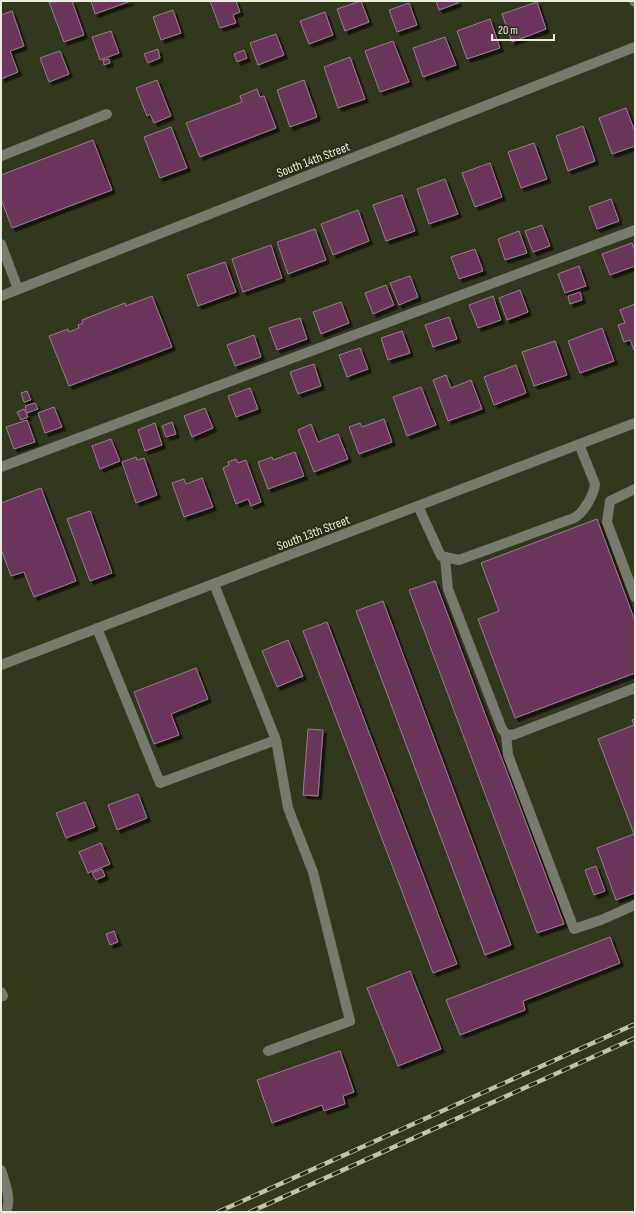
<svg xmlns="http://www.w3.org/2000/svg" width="636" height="1213" font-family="'Sofia Sans Condensed',sans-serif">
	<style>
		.building { fill: #6c345b; stroke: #9b7c90; filter: url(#shadow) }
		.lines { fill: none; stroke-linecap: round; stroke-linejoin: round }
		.minor { stroke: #777b6d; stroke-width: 10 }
		.rail-casing { stroke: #bec4af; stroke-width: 4.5 }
		.rail { stroke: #282e11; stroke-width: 3; stroke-dasharray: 9; stroke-linecap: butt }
		.labels { text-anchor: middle; stroke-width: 3.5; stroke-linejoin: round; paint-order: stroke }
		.street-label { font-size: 13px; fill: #e9eedc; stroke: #282e11 }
	</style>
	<defs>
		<filter id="shadow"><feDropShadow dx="3.5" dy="3.5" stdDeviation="0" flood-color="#0009"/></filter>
	</defs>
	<rect width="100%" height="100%" fill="#32381b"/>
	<path class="building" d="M72 1 84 35 64 42 49 2Z
		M91 1H131L95 14Z
		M210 1H236L240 12 233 15 236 23 220 28Z
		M361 1 369 22 345 31 337 9Z
		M436 1H458V3L439 10Z
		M537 2 546 29 512 42 502 14Z
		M409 3 417 25 397 32 389 10Z
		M173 10 181 33 161 40 153 17Z
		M12 11 24 46 10 51 18 72 1 79V15Z
		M325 12 333 35 309 44 300 21Z
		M490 19 500 48 467 59 457 31Z
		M111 31 119 53 100 60 92 37Z
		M276 34 284 55 258 65 250 43Z
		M445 37 456 65 423 77 413 48Z
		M393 41 409 82 380 92 365 51Z
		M158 49 160 58 148 63 144 54Z
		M244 50 247 58 237 62 234 54Z
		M60 51 69 74 49 82 40 58Z
		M350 57 365 99 338 108 324 67Z
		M109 59 110 63 104 65 103 60Z
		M157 80 171 116 154 123 150 114 147 116 136 88Z
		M304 80 317 117 290 127 277 90Z
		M257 89 260 97 264 96 276 128 200 157 186 123 242 102 240 96Z
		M626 108 635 132V146L612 154 599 118Z
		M583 126 595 161 568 171 556 136Z
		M171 127 187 168 160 178 144 137Z
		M93 140 112 190 12 228 1 199V175Z
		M534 143 547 179 521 188 508 152Z
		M490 163 502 197 475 207 462 173Z
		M445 179 458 214 429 224 417 189Z
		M402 195 415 231 386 241 373 205Z
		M611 199 619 221 597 229 589 207Z
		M358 210 369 241 333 255 321 224Z
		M542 225 550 246 533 252 525 231Z
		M315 229 326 260 288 274 277 242Z
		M519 231 527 253 505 260 498 239Z
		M632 243 635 251V266L610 275 602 254Z
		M271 245 282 278 243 292 232 259Z
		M475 249 483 271 459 279 451 257Z
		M225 262 236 292 198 306 187 275Z
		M579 266 586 286 565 293 558 274Z
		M410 276 418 297 399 305 390 283Z
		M386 285 394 305 373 314 365 293Z
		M520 290 528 312 507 320 499 298Z
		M580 292 582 300 570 304 568 296Z
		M152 296 172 347 69 386 49 336 68 329 69 332 79 328 78 325 83 323 82 320 125 303 126 306Z
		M493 296 501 320 478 328 469 305Z
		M341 302 349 323 321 334 313 312Z
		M635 304V352L630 340 624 342 618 325 625 323 620 310Z
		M449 317 457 339 433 347 425 325Z
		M300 318 307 339 277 350 269 328Z
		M602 328 614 361 580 373 568 341Z
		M402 331 410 353 388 360 381 338Z
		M254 335 261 357 235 366 227 345Z
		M555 341 567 375 534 386 522 352Z
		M360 348 368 369 347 377 339 355Z
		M314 364 321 386 298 394 290 372Z
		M516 365 526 393 494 405 484 377Z
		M446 375 451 388 471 380 482 409 448 421 433 380Z
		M421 387 436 425 407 436 393 397Z
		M250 388 258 409 236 417 228 396Z
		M27 391 31 400 24 402 21 393Z
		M35 403 38 409 27 413 25 406Z
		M54 407 62 427 45 433 38 413Z
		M205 408 213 428 192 437 184 416Z
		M24 409 28 417 21 420 17 412Z
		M384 419 392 442 359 454 349 427 360 423 362 427Z
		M27 420 35 442 14 449 6 427Z
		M172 422 176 434 166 437 162 426Z
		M155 423 162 445 145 451 138 430Z
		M311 424 318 442 338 434 348 459 314 472 298 430Z
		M111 439 120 461 100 469 92 446Z
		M295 452 304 476 268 489 258 462 272 457 273 460Z
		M136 457 137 460 144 458 157 495 136 503 122 462Z
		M236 459 238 463 246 460 261 502 251 506 248 499 236 504 223 468 229 465 228 462Z
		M202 478 213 507 184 517 172 483 184 479 186 484Z
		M41 488 76 581 34 597 24 572 11 576 1 549V503Z
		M90 511 112 573 90 581 67 519Z
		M597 519 635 621V673L515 718 478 619 499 611 481 563Z
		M435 581 564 924 537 933 409 590Z
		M383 601 511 945 485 955 356 611Z
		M327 622 457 964 433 973 303 631Z
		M288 640 303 676 277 687 262 651Z
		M196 668 208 699 171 714 179 735 154 744 134 692Z
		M635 719V893L616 900 597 848 634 834 598 739 634 725 632 720Z
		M308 729 323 730 318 796 303 795Z
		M138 794 147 818 117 830 108 805Z
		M85 802 95 827 66 838 56 813Z
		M101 843 110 864 88 873 79 852Z
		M596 866 605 891 594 895 585 870Z
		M102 869 105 876 96 880 92 873Z
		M114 931 118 942 110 945 106 934Z
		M610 937 620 963 523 1001 525 1010 460 1035 446 1000Z
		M410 971 441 1049 398 1066 367 988Z
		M340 1051 354 1092 343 1096 345 1104 324 1111 322 1105 272 1123 257 1080Z"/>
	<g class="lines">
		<path class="minor" d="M634 1 635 2
			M1 156 107 114
			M1 244 18 289
			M1 296 635 47
			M1 467 635 230
			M635 489 610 501 607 522 635 597
			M418 506 441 556 459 560 574 518C584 513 594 494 595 484L579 444
			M445 558 448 589 502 729 506 734 513 735 635 688
			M97 628 160 783 276 740 214 584
			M1 665 635 423
			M506 734 508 755 574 929 601 920 635 905
			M1 992 3 996
			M268 1051 350 1021 313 872 288 808 276 740
			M1 1170C5 1182 12 1200 6 1212"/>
		<g class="rail-casing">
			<path id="rail" d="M218 1212 635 1024
				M250 1212 635 1038"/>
		</g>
		<use href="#rail" class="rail"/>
	</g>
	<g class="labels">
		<g class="street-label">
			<text transform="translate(313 159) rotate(-21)" y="5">South 14th Street</text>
			<text transform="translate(313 532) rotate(-21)" y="5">South 13th Street</text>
		</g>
	</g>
	<rect width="636" height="1213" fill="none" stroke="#e9eedc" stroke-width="4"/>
	<path d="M492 34v6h62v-6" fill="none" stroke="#e9eedc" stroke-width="2"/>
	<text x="498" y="34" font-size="12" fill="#e9eedc" stroke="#282e11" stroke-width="3" paint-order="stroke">20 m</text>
</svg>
